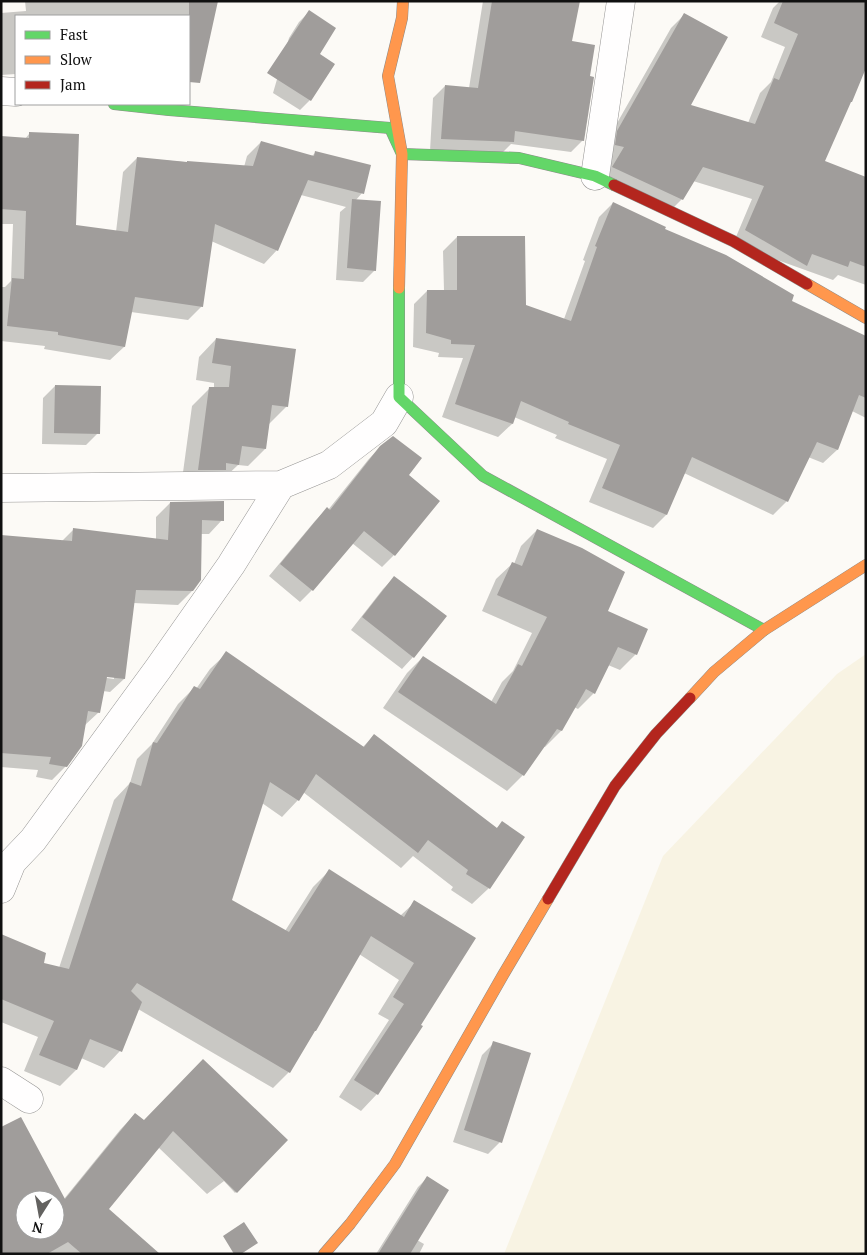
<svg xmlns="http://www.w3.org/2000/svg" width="867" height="1255" font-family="'PT Serif',serif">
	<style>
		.farmland { fill: #f8f3e3 }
		.shadow { fill: #0003; fill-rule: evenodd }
		.building { fill: #a09d9b; fill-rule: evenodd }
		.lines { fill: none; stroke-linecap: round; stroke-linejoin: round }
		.street-casing { stroke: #969594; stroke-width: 29 }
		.fast-casing { stroke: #8d8c8a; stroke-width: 12 }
		.slow-casing { stroke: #8d8c8a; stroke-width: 12 }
		.jam-casing { stroke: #8d8c8a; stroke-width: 12 }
		.street { stroke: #fffefe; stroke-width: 28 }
		.fast { stroke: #63d668; stroke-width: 11 }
		.slow { stroke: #ff974d; stroke-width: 11 }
		.jam { stroke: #b3261e; stroke-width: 11 }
	</style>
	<rect width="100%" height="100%" fill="#fcfaf6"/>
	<path class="farmland" d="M866 654V1254H504L663 856 837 674Z"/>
	<path class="shadow" d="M25 1H217L196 53 189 51V16H16V74L1 75V13L26 11Z
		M483 1H579L570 42 583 140 571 152 511 144 501 154 430 151 433 98 445 86 469 88Z
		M780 1H866L824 162 866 178V285L838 275 833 280 733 244 752 199 693 181 682 199 668 213 600 181 612 160 602 159 604 146 671 28 684 15 689 106 748 123 760 93 771 82 785 47 761 37 773 8Z
		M309 12 318 54 334 65 310 100 300 110 273 93 289 38 299 22Z
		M29 134 74 226 116 232 123 172 137 158 244 167 247 156 261 142 311 157 316 152 362 193 356 200 375 270 363 282 336 280 340 212 346 207 301 195 277 250 264 264 211 241 202 306 188 320 131 312 124 347 110 360 44 349 45 346 1 341V287H5L11 281 13 224H1V137L25 139Z
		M613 203 790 302 866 337V418L852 411 837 450 823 463 808 457 787 501 773 515 684 473 666 515 653 528 589 502 607 459 555 438 557 435 514 417 512 424 498 437 442 417 463 358 438 357 439 353 413 347 414 304 427 291H444L443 251 457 237 525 306 564 319 585 261 583 260 599 217Z
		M216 339 287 406 269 424 265 449 248 466 238 465 220 482 181 487 192 406 210 388H214V383L196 380 199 357Z
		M55 386 98 433 86 445 42 444 43 398Z
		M380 447 407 475 439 501 394 555 382 567 352 543 312 590 300 602 269 576 315 521 327 509 328 510 368 460Z
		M170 503 222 520 209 534H201L192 591 178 605 133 603 124 679 110 692 103 691 99 712 85 725 66 766 52 780 36 777 38 770 1 767V588L62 541 74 529 156 540V517ZM114 676V679L100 677Z
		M537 530 607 612 636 654 620 670 608 665 594 693 578 709 574 707 561 731 545 747 543 746 523 775 507 791 383 708 407 673 423 657 491 702 502 682 513 671 532 633 482 611 496 579 513 563 514 564 521 546Z
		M394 578 413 657 402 669 351 630 383 589Z
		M227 653 363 747 374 735 496 829 502 823 489 888 472 904 451 890 453 887 413 856 401 868 303 792 298 800 282 817 262 803 230 900 285 931 313 887 329 871 400 916 415 902 474 939 377 1094 361 1111 339 1097 389 1020 378 1014 399 980 359 954 289 1072 273 1088 138 1009 120 1051 104 1068 81 1058 76 1070 60 1086 24 1071 38 1037 1 1022V943L43 964 59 968 114 800 130 783 137 759 152 744 178 704 195 687 196 689 210 669Z
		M494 1043 500 1142 488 1154 453 1142 482 1055Z
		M203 1061 250 1178 235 1193 224 1181 207 1194 158 1147 107 1210 158 1254H1V1128L64 1199 120 1130 135 1114 144 1121ZM25 1200H55V1230H25Z
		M427 1178 417 1240 424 1244 419 1254H376L418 1187Z"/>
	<path class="building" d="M189 1H218L200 83 189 82Z
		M492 1H580L572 41 595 45 590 76 594 77 584 141 515 131 514 142 441 139 445 85 478 88Z
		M783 1H866V68L852 102H851L825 161 866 177V267L850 261 848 267 812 254 807 266 745 230 764 186 703 167 683 200 612 167 624 147 615 145 617 131 684 13 728 37 691 105 755 124 774 78 779 80 798 34 774 23Z
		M309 10 336 28 320 54 335 64 311 101 267 73Z
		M29 132 79 134 76 225 128 232 137 157 187 162V161L253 166 261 141 314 156 315 151 371 165 364 194 308 180 278 251 215 224 203 307 135 297 125 347 58 335V332L7 326 12 278 24 279 26 211 1 209V136L29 138Z
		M352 199 381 201 376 271 347 268Z
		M613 202 666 227 665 229 726 255 794 295 792 301 866 336V398L859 395 838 450 817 442 788 502 692 457 667 515 602 488 620 445 568 424 569 422 521 401 513 424 455 404 475 345 451 344V340L426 333 427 290H457V236H525L526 305 571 321 597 247 595 246Z
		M216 338 296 349 288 407 272 405 266 449 242 446 239 465 226 463V470H198L209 387H229L231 366 212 363Z
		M55 385 101 386 100 434 54 433Z
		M393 436 422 458 409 475 440 501 395 556 364 531 313 591 280 564 327 507 330 510 380 446Z
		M224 501V521L202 520 201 580 193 591 136 590 125 679 107 677 100 713 88 711 82 746 67 767 49 764 51 757 1 753V535L72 541 73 528 168 540 170 502Z
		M537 529 582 548 625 572 608 611 648 629 637 655 618 647 595 694 586 689 562 731 557 729 524 776 398 692 423 656 496 704 518 664 522 666 547 617 497 595 512 562 522 566Z
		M394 576 447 616 414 658 362 617Z
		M226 651 364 747 374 734 497 828 502 821 525 837 490 889 466 874 468 870 428 840 418 853 316 774 299 801 270 782 232 900 289 932 329 869 404 917 414 900 476 938 421 1025 423 1026 378 1095 354 1080 404 1004 393 997 414 963 371 936 316 1031H315L290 1073 137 983 131 991 142 1002 122 1052 90 1039 77 1070 39 1055 54 1021 1 999V934L46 953 44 963 69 969 130 782 141 786 153 742 157 743 194 686 200 689Z
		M493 1041 531 1053 502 1143 464 1130Z
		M203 1059 288 1140 237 1193 173 1131 109 1209 160 1254H82L68 1242 47 1254H1V1127L21 1117 65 1199 135 1113 144 1120ZM25 1200H55V1230H25Z
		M427 1176 449 1190 410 1254H378Z
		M244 1222 258 1243 241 1254H234L223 1236Z"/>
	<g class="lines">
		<g class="street-casing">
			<path id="street" d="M1 91 16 92
				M595 176 621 1
				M1 488 281 485
				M1 889 12 862 33 840 158 669 231 565 281 485 329 465 384 423 399 397
				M1 1081 29 1099"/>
		</g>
		<g class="fast-casing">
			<path id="fast" d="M114 104 169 110 390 128 402 154 519 158 595 176 614 185
				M399 288V397L483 476 764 630"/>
		</g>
		<g class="slow-casing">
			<path id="slow" d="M807 284 866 318
				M399 288 402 154 388 76 402 18 403 1
				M690 698 714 672 764 630 866 565
				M324 1254 350 1224 395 1164 503 975 548 899"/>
		</g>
		<g class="jam-casing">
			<path id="jam" d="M614 185 733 241 807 284
				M548 899 615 786 656 734 690 698"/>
		</g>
		<use href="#street" class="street"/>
		<use href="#fast" class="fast"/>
		<use href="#slow" class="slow"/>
		<use href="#jam" class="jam"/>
	</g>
	<rect width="867" height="1255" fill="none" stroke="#101010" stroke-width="5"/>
	<rect x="15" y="15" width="175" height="90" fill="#ffffff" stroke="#9f9f9f"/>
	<rect x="25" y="31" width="25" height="8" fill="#63d668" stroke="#9f9f9f"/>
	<text x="60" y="40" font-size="15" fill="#101010">Fast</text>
	<rect x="25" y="56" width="25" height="8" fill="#ff974d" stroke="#9f9f9f"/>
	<text x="60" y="65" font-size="15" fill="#101010">Slow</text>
	<rect x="25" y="81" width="25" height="8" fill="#b3261e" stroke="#9f9f9f"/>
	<text x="60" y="90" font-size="15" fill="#101010">Jam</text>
	<g transform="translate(40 1215) rotate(191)"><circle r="24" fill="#ffffff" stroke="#9f9f9f"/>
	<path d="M0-4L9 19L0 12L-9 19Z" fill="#636260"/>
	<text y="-8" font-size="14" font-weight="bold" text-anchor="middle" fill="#101010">N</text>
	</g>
</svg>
